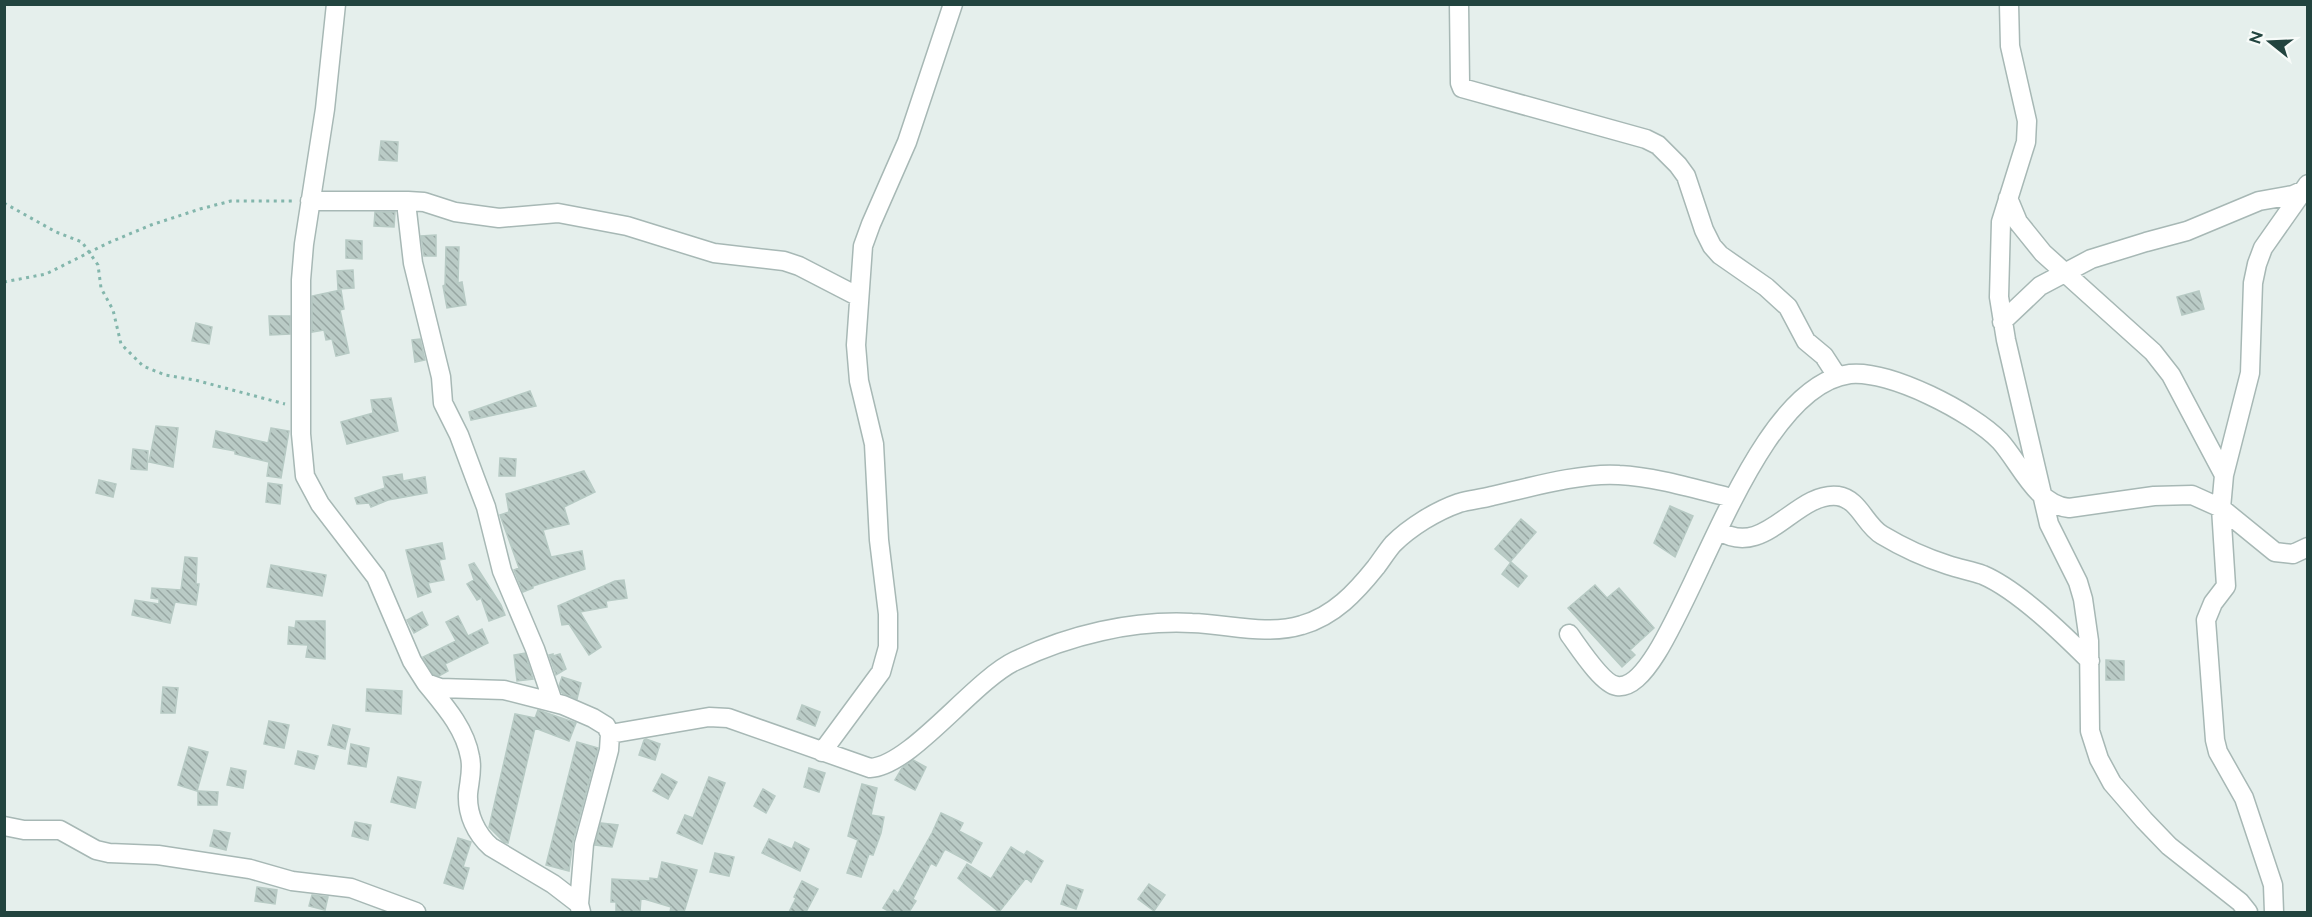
<svg xmlns="http://www.w3.org/2000/svg" width="2312" height="917" font-family="Raleway,sans-serif">
	<style>
		.building { fill: url(#building-back-hatch); stroke: #b7cac4; stroke-width: 1.5 }
		.lines { fill: none; stroke-linecap: round; stroke-linejoin: round }
		.minor-casing { stroke: #a7b8b5; stroke-width: 21 }
		.path { stroke: #83b6ac; stroke-width: 3; stroke-dasharray: 3 4.5; stroke-linecap: butt }
		.minor { stroke: #fff; stroke-width: 18 }
	</style>
	<defs>
		<pattern id="building-back-hatch" width="6" height="6" patternUnits="userSpaceOnUse" patternTransform="scale(1.5)"><rect width="6" height="6" fill="#bacbc6"/><path d="M-1 5l2 2M0 0l6 6M5-1l2 2" fill="none" stroke="#97a6a2"/></pattern>
	</defs>
	<rect width="100%" height="100%" fill="#e5efec"/>
	<path class="building" d="M381 141 398 142 397 161 379 160Z
		M375 212H395L394 227 374 226Z
		M436 235V256H424L421 236Z
		M346 240 362 241V259L346 258Z
		M446 247H459L458 283 462 282 466 305 447 308 443 286 445 285Z
		M353 270 354 288 338 289 337 271Z
		M341 290 344 309 340 310 349 353 336 356 332 339 326 340 324 330 312 332V296Z
		M2199 291 2204 309 2182 315 2177 297Z
		M269 316H290V334L270 335Z
		M196 323 212 327 209 344 192 341Z
		M420 339 425 360 415 362 412 340Z
		M530 391 536 406 471 420 469 412Z
		M391 398 398 431 347 444 341 422 373 413 371 400Z
		M156 426 178 428 173 467 149 462Z
		M271 428 289 431 281 478 267 476 269 462 235 454V451L213 447 216 431 268 443Z
		M133 449 148 451 147 470 131 469Z
		M500 458 516 459 515 476H499Z
		M584 471 595 492 564 507 569 524 543 530 551 557 582 551 585 569 533 586V588L523 592 514 570 519 568 500 515 509 512 506 494Z
		M402 474 403 481 425 477 427 493 388 500 371 507 369 503 357 504 355 498 385 488 383 477Z
		M99 480 116 484 113 497 96 493Z
		M268 483 282 485 280 504 266 502Z
		M1670 506 1693 516 1675 557 1654 543Z
		M1521 519 1536 532 1510 562 1495 549Z
		M442 543 445 559 439 560 444 580 428 583 431 592 418 597 406 550Z
		M185 557 197 558 196 584H199L196 605 175 602 170 623 132 615 135 600 159 604V599L151 598 152 588 181 590Z
		M1511 562 1527 576 1518 587 1502 574Z
		M474 563 501 605 505 615 489 621 481 598 477 600 467 584 474 580 469 565Z
		M271 565 326 575 322 596 267 587Z
		M624 580 627 598 606 601 607 607 580 612 601 647 589 655 569 624 562 625 558 606 615 581Z
		M1595 585 1607 598 1619 588 1654 628 1630 650 1635 655 1622 667 1568 608Z
		M422 612 428 625 414 633 407 620Z
		M458 616 468 636 482 629 488 643 445 664 448 671 439 676 433 674 423 657 456 641 446 622Z
		M296 621H325V659L306 657 308 645 288 644 289 627 295 628Z
		M525 653 533 679 517 681 514 655Z
		M553 654V656L560 654 566 669 556 675 549 655Z
		M2106 660 2124 661V680H2106Z
		M562 677 581 683 577 699 562 693 559 686Z
		M163 687 178 688 175 713H161Z
		M367 689 402 691 401 714 366 711Z
		M802 705 820 712 815 726 797 719Z
		M538 710 576 723 569 741 535 728 508 843 504 842 489 827 515 714 535 718Z
		M269 721 289 725 284 748 264 744Z
		M333 725 350 729 345 749 328 745Z
		M646 739 660 744 655 760 639 755 644 740Z
		M577 742 598 748 573 841 569 871 546 865Z
		M351 744 369 748 366 767 348 764Z
		M189 747 208 752 197 791 178 785Z
		M298 751 318 756 314 769 295 764Z
		M913 760 926 767 915 790 895 780 902 768Z
		M231 768 246 771 243 788 227 785Z
		M809 768 825 773 819 792 804 787Z
		M662 774 677 782 668 799 653 791Z
		M398 777 421 782 415 808 391 802Z
		M709 777 725 783 702 844 677 833 685 815 693 818Z
		M862 784 877 788 871 815 884 817 881 833 873 855 869 854 861 877 847 873 858 840 848 836Z
		M763 789 775 796 766 813 754 806Z
		M198 791 218 792 217 805H198Z
		M941 813 963 823 959 831 982 843 971 863 945 849 936 866 931 863 913 899 916 901 909 912H890L883 908 894 890 898 893 932 833Z
		M355 822 371 825 368 840 352 836Z
		M601 823 618 825 612 847 595 845Z
		M214 830 230 833 226 850 210 846Z
		M458 838 471 842 463 867 469 868 463 889 444 883Z
		M769 839 792 849 795 842 809 849 800 871 762 853Z
		M1011 847 1024 855 1027 851 1043 861 1031 882 1026 878 999 912 958 878 967 864 991 879Z
		M715 853 734 857 729 876 710 872Z
		M662 862 697 870 684 912H670L671 907 641 898 640 912H616V902H611L612 879 650 881V878L658 879Z
		M802 881 818 889 806 912H789L796 898 794 897Z
		M1149 884 1165 895 1154 911 1138 899Z
		M1067 885 1083 890 1076 909 1061 904Z
		M257 887 277 890 275 904 255 901Z
		M312 895 328 897 325 910 309 906Z"/>
	<g class="lines">
		<g class="minor-casing">
			<path id="minor" d="M336 4 325 109 304 244 301 280V434L305 476 320 504 376 577 412 661 426 683 440 688 504 690 563 705 593 718 606 726 610 734 609 750 584 844 579 904 581 912
				M1459 4 1460 83 1462 88 1646 139 1658 145 1678 165 1686 176 1704 230 1712 246 1720 255 1766 287 1788 307 1806 341 1824 356 1837 376
				M2009 4 2010 46 2027 121 2026 142 2001 222 1999 297 2006 340 2049 524 2078 582 2083 599 2089 641 2090 731 2099 759 2112 783 2144 820 2169 846 2240 902 2248 912
				M2008 198 2018 222 2043 253 2153 352 2171 375 2224 475
				M310 201H408L407 211 413 263 441 377 443 403 459 435 475 478 486 507 502 571 535 649 553 702
				M408 201 424 202 455 212 499 218 558 213 627 226 714 253 784 261 799 266 859 297
				M2002 322 2040 286 2091 259 2146 242 2187 231 2259 201 2293 195 2302 191
				M1718 530C1765 561 1795 491 1838 496 1859 499 1865 525 1882 535 1902 547 1926 558 1948 565 1960 569 1972 571 1983 575 2018 590 2063 634 2090 661
				M1569 634C1578 646 1602 684 1617 686 1676 695 1738 388 1850 374 1890 370 1972 412 2000 441 2020 463 2036 505 2069 508L2154 496 2192 495 2221 508 2275 552 2293 554 2308 547
				M426 683C444 705 465 728 470 757 473 770 469 782 468 794 467 814 476 834 491 847L553 884 579 904
				M610 734 709 717 728 718 870 768C911 766 973 681 1015 661 1069 635 1132 620 1192 623 1228 624 1266 636 1302 625 1334 616 1356 592 1376 567 1382 559 1387 551 1393 544 1410 527 1436 511 1459 503 1469 500 1481 499 1492 496 1527 488 1584 472 1619 475 1657 477 1695 489 1732 498
				M822 752 881 672 888 647V614L879 540 874 444 859 381 856 345 863 246 871 224 907 142 953 4
				M4 826 24 830H60L96 850 109 853 158 855 250 869 292 881 351 888 416 912
				M2274 912 2273 885 2244 798 2218 752 2215 740 2206 620 2213 603 2226 586 2221 508 2224 475 2250 373 2253 283 2257 264 2263 248 2308 184"/>
		</g>
		<path class="path" d="M4 203 56 232 82 242 98 265 101 288 113 310 121 344 143 366 165 375 195 380 285 404
			M4 282 46 274 108 243 151 225 200 209 231 201H293"/>
		<use href="#minor" class="minor"/>
	</g>
	<rect width="2312" height="917" fill="none" stroke="#22443f" stroke-width="12"/>
	<g transform="translate(2270 42) rotate(288)" stroke="#f7fbf9" stroke-width="4.5" paint-order="stroke">
	<path d="M0-4.5L10 22L0 15L-10 22Z" fill="#22443f"/>
	<text y="-9" font-size="16" font-weight="bold" text-anchor="middle" fill="#22443f">N</text>
	</g>
</svg>
